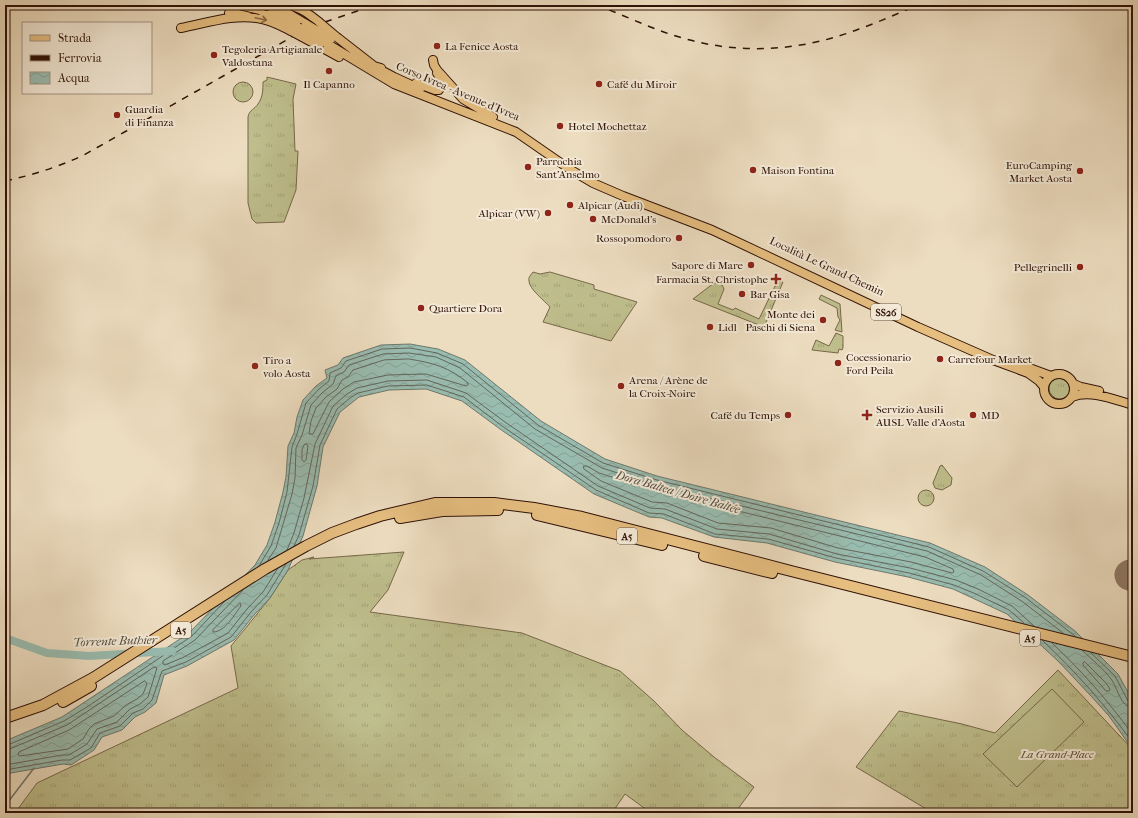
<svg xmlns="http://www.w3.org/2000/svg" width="1138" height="818" font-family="'IM FELL French Canon',serif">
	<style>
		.grass { fill: url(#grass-tufts); stroke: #76684a }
		.pitch { fill: #bfbf8d; stroke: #76684a }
		.water { fill: url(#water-waves); stroke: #6e786c }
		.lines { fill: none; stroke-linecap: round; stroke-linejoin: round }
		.shore { stroke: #64665b; stroke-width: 1 }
		.stream { stroke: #6e786c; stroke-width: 1.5 }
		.river { stroke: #99bcb0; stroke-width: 8 }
		.runway { stroke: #8e7763; stroke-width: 31 }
		.primary-casing { stroke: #2e1106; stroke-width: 10 }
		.motorway-casing { stroke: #2e1106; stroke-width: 12 }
		.primary { stroke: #e6be80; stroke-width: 8 }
		.motorway { stroke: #e6be80; stroke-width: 10 }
		.rail { stroke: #2e1106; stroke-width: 1.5; stroke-dasharray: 7 7; stroke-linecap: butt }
		.primary-bridge-casing { stroke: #2e1106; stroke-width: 10; stroke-linecap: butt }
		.primary-bridge { stroke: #e6be80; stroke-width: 8 }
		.oneway { stroke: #8a6843 }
		.poi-dot { fill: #8f2418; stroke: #f3e9d6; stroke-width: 1.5 }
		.labels { text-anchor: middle; stroke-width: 4; stroke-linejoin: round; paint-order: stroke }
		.shield { fill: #f3e9d6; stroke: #695244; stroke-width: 1 }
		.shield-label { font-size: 10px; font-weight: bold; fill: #2e1106 }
		.poi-label { font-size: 11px; fill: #2e1106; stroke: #f3e9d6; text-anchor: start }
		.street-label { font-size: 11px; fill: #2e1106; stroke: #f3e9d6 }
		.park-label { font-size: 11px; font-style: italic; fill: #614e35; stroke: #f3e9d6 }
		.water-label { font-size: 12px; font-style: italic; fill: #534d42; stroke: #f3e9d6 }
	</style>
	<defs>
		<pattern id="grass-tufts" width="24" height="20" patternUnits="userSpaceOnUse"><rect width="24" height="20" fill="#bfbf8d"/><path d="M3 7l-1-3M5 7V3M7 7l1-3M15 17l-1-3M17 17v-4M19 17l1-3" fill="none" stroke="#a4a378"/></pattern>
		<pattern id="water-waves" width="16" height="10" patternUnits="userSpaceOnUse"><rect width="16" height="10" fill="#99bcb0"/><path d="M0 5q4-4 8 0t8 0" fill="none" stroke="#84a196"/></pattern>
	</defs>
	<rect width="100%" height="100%" fill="#edddc0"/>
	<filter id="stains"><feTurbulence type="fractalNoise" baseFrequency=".005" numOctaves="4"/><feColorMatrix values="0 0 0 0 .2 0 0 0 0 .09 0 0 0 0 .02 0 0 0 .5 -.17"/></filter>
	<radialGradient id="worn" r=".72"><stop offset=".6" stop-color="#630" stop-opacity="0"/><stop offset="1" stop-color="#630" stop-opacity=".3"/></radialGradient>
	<path class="grass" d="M267 77 296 84 293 99 295 151H298L296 190 284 222 256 223 252 219 248 203V117C249 110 255 109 258 104 263 97 263 89 263 82L267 80Z
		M233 92a10 10 0 1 1 20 0a10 10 0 1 1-20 0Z
		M533 272 540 274 550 272 594 285V289L637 302 611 341 543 322 550 307C545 301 529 289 529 281 528 277 531 275 533 272Z
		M778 280 783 282 764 327 693 299 714 283 722 285 724 289 718 304 733 310 735 308 759 319Z
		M821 295 840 304 842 332 835 330 840 320 838 317 837 308 819 299Z
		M836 333 843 336V348L842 350 839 349 838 353 812 350 816 340 829 346Z
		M1049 388a11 11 0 1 1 22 0a11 11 0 1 1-22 0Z
		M942 465 952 478 951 485 942 490 935 488 933 483 940 466Z
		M918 498a8 8 0 1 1 16 0a8 8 0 1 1-16 0Z
		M404 552 388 590 370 612 522 633 620 671 654 701 682 730 714 757 754 787 735 813H651L625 794 612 813H15L37 783 238 688 231 646 270 598 288 570 302 560 314 557 309 559Z
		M1058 670 1133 750V813H933L856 767 899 711 962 724 995 733Z"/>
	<path class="pitch" d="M1052 689 1084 722 1017 787 983 754Z"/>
	<path class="water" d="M410 344 438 349 465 360 541 421 605 459 657 476 930 543 985 567 1028 595 1075 631 1118 674 1129 694 1133 704V750L1109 716 1091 696 1058 661 1007 614 953 589 908 577 835 562 767 543 714 537 662 518 649 517 594 494 500 429 462 401 426 389 389 390 359 397 340 412 323 447 317 486 303 536 288 570 270 598 254 615 234 640 187 666 164 675 156 703 145 712 135 717 122 730 102 737 94 750 71 765 63 764 5 774V741L62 717 189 633 255 565 267 545 275 522 283 492 286 477 288 446 294 433 297 417 303 400 316 386 327 378 325 370 338 365 343 358 381 345Z"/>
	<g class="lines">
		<path class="shore" d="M409 359C433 363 449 367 468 383V385L466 386 426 374 388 375 354 382 343 389 329 402 313 434H309L311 421 316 408 326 397 337 389 342 380 348 377 353 370 384 360Z
			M305 444H307L308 446 306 460 304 462 302 460V450Z
			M584 466H587L599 473 653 490 925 557 953 569 954 572 952 573 911 562 838 548 771 528 718 523 667 503 652 502 601 481 584 469Z
			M294 546 299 535 313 486 320 445 337 409 350 398 358 393 388 386 427 385 464 397 502 426 596 490 649 513 664 514 715 534 768 539 836 558 909 573 954 585 976 594 1009 610 1024 623
			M287 550 294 533 304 498 315 444 333 406 347 394 357 388 388 381 427 380 466 393 505 422 598 486 650 508 665 509 717 529 769 534 837 554 910 568 956 580 978 589 1012 606 1034 626
			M268 560 276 548 292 494 295 478 296 448 302 435 311 405 322 393 333 384 336 376 344 372 349 365 383 354 409 353 436 357 460 368 535 429 602 468 655 485 927 551 981 575 1023 602 1063 633
			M259 566 271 546 279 523 287 492 292 447 297 434 306 403 319 389 329 381 330 373 341 368 346 361 382 349 410 348 437 353 463 364 538 425 603 463 657 480 929 547 983 571 1026 598 1075 636
			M243 590 195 640 163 661V664L165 665 184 657 228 633 247 609 263 592 278 568
			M240 603 241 606C234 615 225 632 213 632V630Z
			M1042 640C1076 672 1106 706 1133 743
			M1052 643C1082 671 1109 702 1133 735
			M1082 650C1091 659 1104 669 1111 679 1118 688 1120 707 1133 708
			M1091 653 1115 676 1128 701 1133 703
			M1085 662 1106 683 1110 689 1109 691H1106L1083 665V663Z
			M145 681 147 684 143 694 137 699 126 705 114 716 94 724 89 729 83 739 68 749 20 756 18 755 19 752 69 730Z
			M5 744H10L64 721 87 707 192 636 225 601
			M5 750 12 748 67 725 154 667 157 668 148 697 140 704 130 709 117 722 97 729 87 744 69 755H62L5 765
			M5 770 62 760H70L91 748 100 733 120 726 133 713 143 709 152 700 162 671 186 662 231 637 251 612 267 595 286 564"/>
		<path class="stream" d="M5 806 34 768"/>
		<path class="river" d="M5 638 47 653 89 656 172 651"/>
		<path class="runway" d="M1130 575 1133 576"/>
		<g class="primary-casing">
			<path id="primary" d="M286 5C299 6 309 14 319 22
				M269 6 289 14 306 24
				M260 10 282 18 298 27
				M229 13 248 10
				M181 28C207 23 235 13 262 19 273 21 283 27 293 32
				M338 38 374 66 381 68
				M326 43 394 84 516 132 571 170 593 183 623 196 712 230 918 327 993 360 1028 373 1039 381 1044 387
				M319 46 339 57
				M433 60 434 65 437 70 463 99 493 117
				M377 68 394 77 420 89
				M416 83 435 90H439L443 83 437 73
				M1013 362 1051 376
				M1044 389a15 15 0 1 1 30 0a15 15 0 1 1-30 0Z
				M1074 384 1081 387 1099 391
				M1072 397C1090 389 1115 400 1133 405"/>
		</g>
		<g class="motorway-casing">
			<path id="motorway" d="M537 515 662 545
				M400 518 442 511 498 510
				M704 556 772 573
				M63 702 91 686
				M5 718 43 705 93 678 265 569 306 546 332 533 356 524 380 516 435 503H494L534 508 582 517 791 571 1133 657"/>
		</g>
		<use href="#primary" class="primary"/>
		<use href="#motorway" class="motorway"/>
		<path class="rail" d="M596 5C627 16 657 32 690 40 746 55 805 50 859 29 879 22 899 13 918 5
			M1128 5 1133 7
			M325 22 363 9 383 5
			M5 181C33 175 58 167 84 155L292 37"/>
		<g class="primary-bridge-casing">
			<path id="primary-bridge" d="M239 5 260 10
				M263 5 269 6
				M319 22 338 38
				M306 24 331 39
				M298 27 326 43
				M293 32 319 46"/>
		</g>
		<use href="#primary-bridge" class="primary-bridge"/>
	</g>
	<defs><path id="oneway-shaft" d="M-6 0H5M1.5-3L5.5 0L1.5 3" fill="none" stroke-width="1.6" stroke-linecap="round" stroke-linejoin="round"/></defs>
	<use class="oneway" href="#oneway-shaft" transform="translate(261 19) rotate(12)"/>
	<g class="poi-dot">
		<circle cx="437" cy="46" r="4"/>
		<circle cx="214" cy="55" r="4"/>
		<circle cx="329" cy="71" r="4"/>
		<circle cx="599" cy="84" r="4"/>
		<circle cx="117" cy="115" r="4"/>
		<circle cx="560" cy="126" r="4"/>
		<circle cx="528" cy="167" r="4"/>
		<circle cx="753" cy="170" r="4"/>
		<circle cx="1080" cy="171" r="4"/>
		<circle cx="570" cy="205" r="4"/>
		<circle cx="548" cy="213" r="4"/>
		<circle cx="593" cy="219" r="4"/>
		<circle cx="679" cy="238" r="4"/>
		<circle cx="751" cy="265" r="4"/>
		<circle cx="1080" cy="267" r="4"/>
		<path d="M774 273h4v4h4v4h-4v4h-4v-4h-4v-4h4z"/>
		<circle cx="742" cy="294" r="4"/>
		<circle cx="421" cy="308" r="4"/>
		<circle cx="823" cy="320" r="4"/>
		<circle cx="710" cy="327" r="4"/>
		<circle cx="940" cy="359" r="4"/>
		<circle cx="838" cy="363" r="4"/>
		<circle cx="255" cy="366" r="4"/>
		<circle cx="621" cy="386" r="4"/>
		<circle cx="788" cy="415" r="4"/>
		<path d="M865 409h4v4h4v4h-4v4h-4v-4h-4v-4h4z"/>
		<circle cx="973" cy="415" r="4"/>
	</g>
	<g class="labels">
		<g class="shield">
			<rect x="871" y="304" width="30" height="16" rx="3"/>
			<rect x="617" y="528" width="20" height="16" rx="3"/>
			<rect x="171" y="622" width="20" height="16" rx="3"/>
			<rect x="1020" y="630" width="20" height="16" rx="3"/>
		</g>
		<g class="shield-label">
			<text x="886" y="316">SS26</text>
			<text x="627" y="540">A5</text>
			<text x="181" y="634">A5</text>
			<text x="1030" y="642">A5</text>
		</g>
		<g class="poi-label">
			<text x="445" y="50">La Fenice Aosta</text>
			<text x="222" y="53">Tegoleria Artigianale<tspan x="222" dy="13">Valdostana</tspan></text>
			<text x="329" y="88" text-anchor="middle">Il Capanno</text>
			<text x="607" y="88">Café du Miroir</text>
			<text x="125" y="113">Guardia<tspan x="125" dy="13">di Finanza</tspan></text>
			<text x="568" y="130">Hotel Mochettaz</text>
			<text x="536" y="165">Parrochia<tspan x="536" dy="13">Sant’Anselmo</tspan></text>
			<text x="1072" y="169" text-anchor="end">EuroCamping<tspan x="1072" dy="13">Market Aosta</tspan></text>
			<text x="761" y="174">Maison Fontina</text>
			<text x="578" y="209">Alpicar (Audi)</text>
			<text x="540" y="217" text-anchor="end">Alpicar (VW)</text>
			<text x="601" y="223">McDonald's</text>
			<text x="671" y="242" text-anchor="end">Rossopomodoro</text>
			<text x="743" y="269" text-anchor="end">Sapore di Mare</text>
			<text x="1072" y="271" text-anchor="end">Pellegrinelli</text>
			<text x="768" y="283" text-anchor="end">Farmacia St. Christophe</text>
			<text x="750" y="298">Bar Gisa</text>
			<text x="429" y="312">Quartiere Dora</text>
			<text x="815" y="318" text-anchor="end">Monte dei<tspan x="815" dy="13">Paschi di Siena</tspan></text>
			<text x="718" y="331">Lidl</text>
			<text x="846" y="361">Cocessionario<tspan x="846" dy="13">Ford Peila</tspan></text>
			<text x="948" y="363">Carrefour Market</text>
			<text x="263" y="364">Tiro a<tspan x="263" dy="13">volo Aosta</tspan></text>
			<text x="629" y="384">Arena / Arène de<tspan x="629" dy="13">la Croix-Noire</tspan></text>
			<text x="876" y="413">Servizio Ausili<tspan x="876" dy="13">AUSL Valle d'Aosta</tspan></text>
			<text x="780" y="419" text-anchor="end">Café du Temps</text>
			<text x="981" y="419">MD</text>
		</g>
		<g class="street-label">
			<text transform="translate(458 91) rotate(23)" y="4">Corso Ivrea - Avenue d'Ivrea</text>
			<text transform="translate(827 266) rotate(25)" y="4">Località Le Grand-Chemin</text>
		</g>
		<g class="park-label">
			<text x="1057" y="758">La Grand-Place</text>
		</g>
		<g class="water-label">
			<text transform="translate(678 492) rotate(16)" y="4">Dora Baltea / Doire Baltée</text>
			<text transform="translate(115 641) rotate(-2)" y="4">Torrente Buthier</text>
		</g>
	</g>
	<rect width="1138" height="818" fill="none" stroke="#edddc0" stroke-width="20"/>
	<rect x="6" y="6" width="1126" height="806" fill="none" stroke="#2e1106" stroke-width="2"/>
	<rect x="10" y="10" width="1118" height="798" fill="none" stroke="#2e1106"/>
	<rect x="22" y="22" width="130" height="72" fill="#f3e9d6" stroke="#a49383"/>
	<rect x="30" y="35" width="20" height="6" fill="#e6be80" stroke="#a49383"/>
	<text x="58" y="42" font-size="12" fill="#2e1106">Strada</text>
	<rect x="30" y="55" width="20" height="6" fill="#2e1106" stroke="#a49383"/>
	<text x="58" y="62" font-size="12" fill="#2e1106">Ferrovia</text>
	<rect x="30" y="72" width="20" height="12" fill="url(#water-waves)" stroke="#a49383"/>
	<text x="58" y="82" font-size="12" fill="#2e1106">Acqua</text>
	<rect width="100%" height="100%" filter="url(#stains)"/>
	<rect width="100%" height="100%" fill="url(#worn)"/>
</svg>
